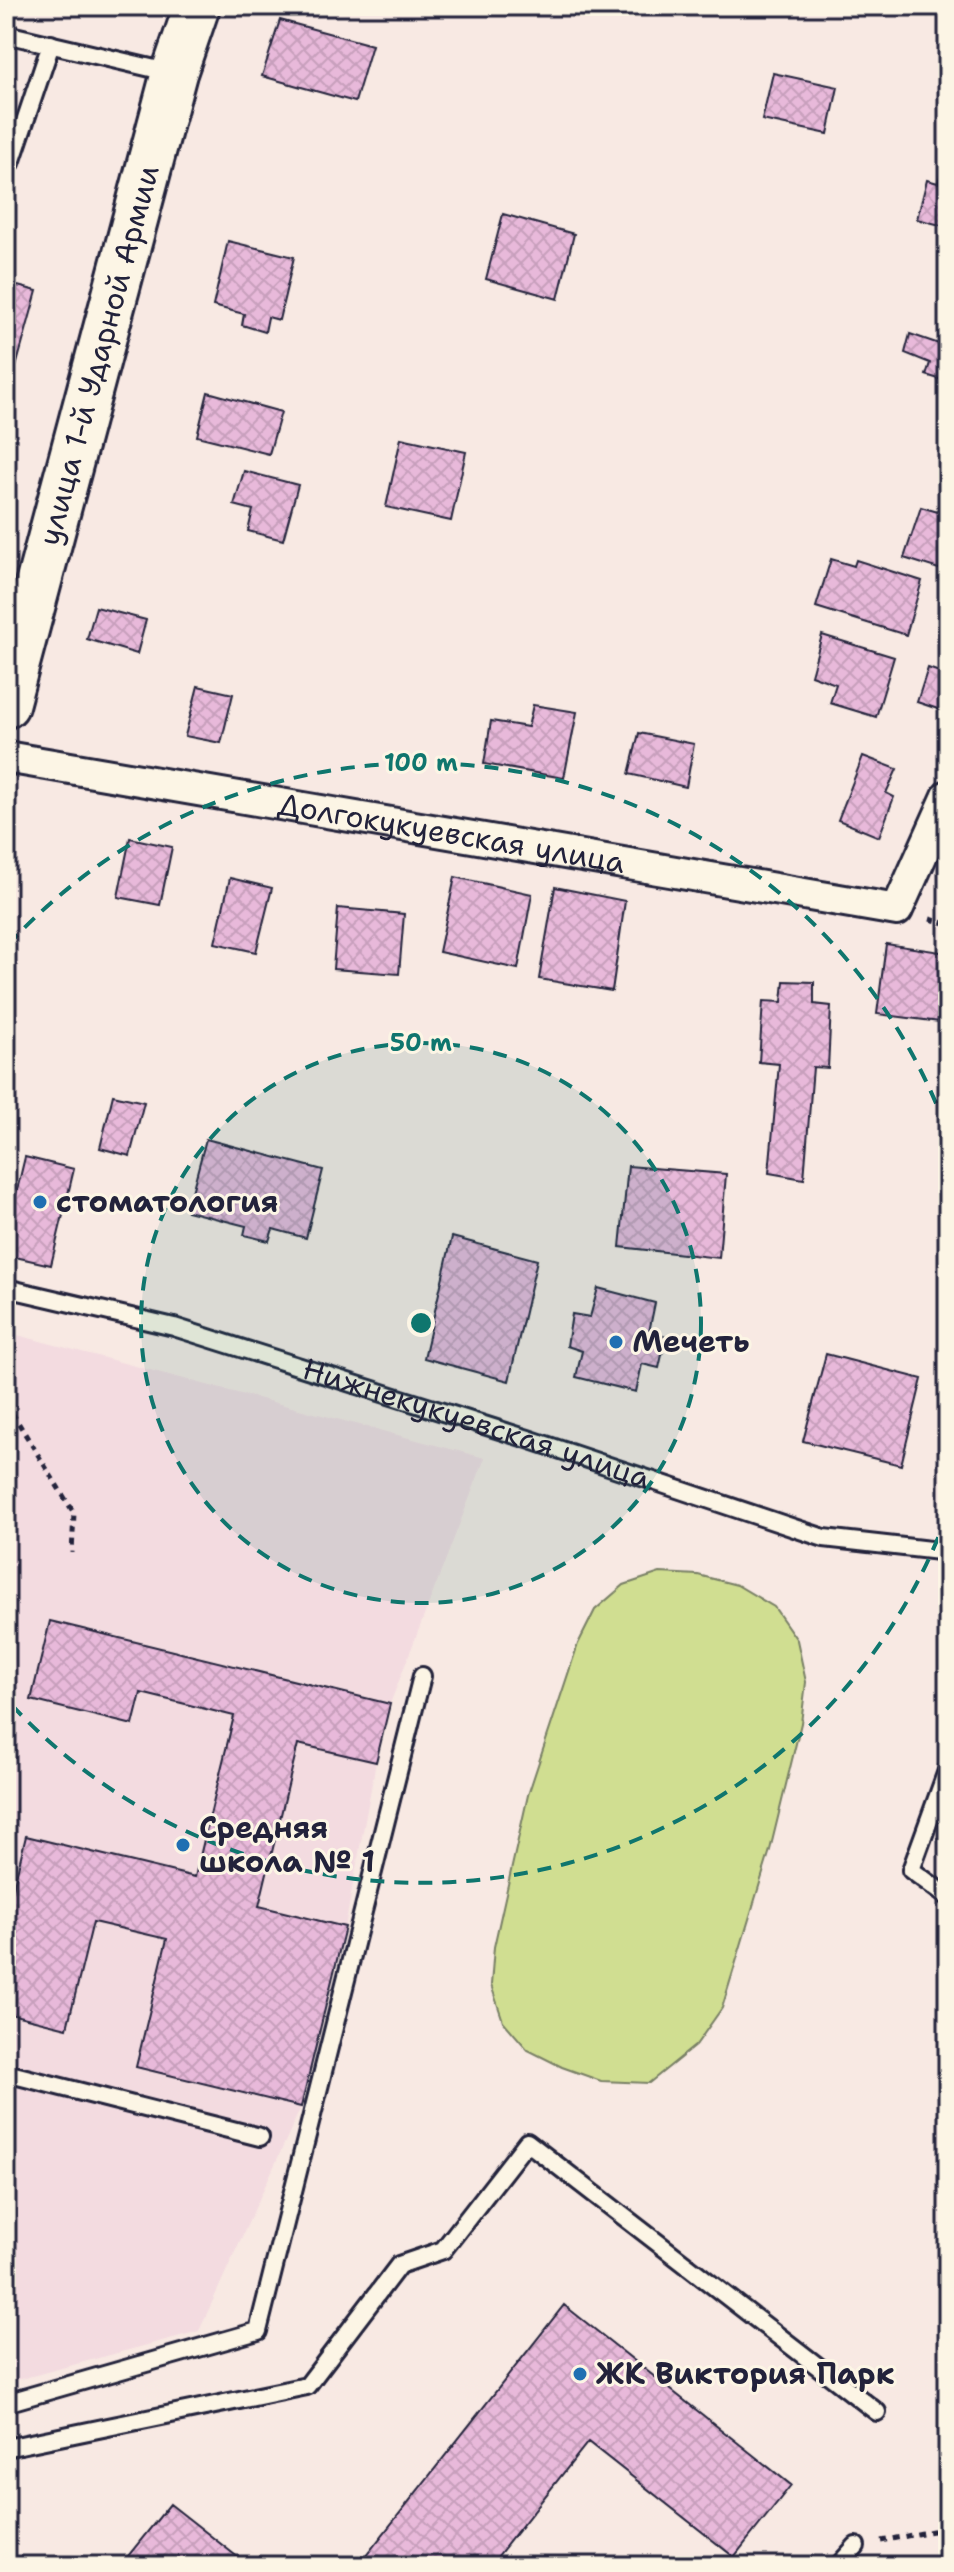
<svg xmlns="http://www.w3.org/2000/svg" width="954" height="2572" font-family="'Shantell Sans',sans-serif">
	<style>
		.built { fill: #f3dbe0 }
		.garden { fill: #d0de91; stroke: #798066; stroke-width: 2 }
		.building { fill: url(#building-cross-hatch); stroke: #22223b; stroke-width: 2 }
		.lines { fill: none; stroke-linecap: round; stroke-linejoin: round }
		.service-casing { stroke: #22223b; stroke-width: 22 }
		.minor-casing { stroke: #22223b; stroke-width: 36 }
		.secondary-casing { stroke: #22223b; stroke-width: 50 }
		.path { stroke: #22223b; stroke-width: 5; stroke-dasharray: 6 6; stroke-linecap: butt }
		.service { stroke: #fcf5e5; stroke-width: 16 }
		.minor { stroke: #fcf5e5; stroke-width: 30 }
		.secondary { stroke: #fcf5e5; stroke-width: 44 }
		.ring { fill: none; stroke: #0f766e; stroke-width: 4; stroke-dasharray: 14 10 }
		.poi-dot { fill: #1f6fb2; stroke: #fcf5e5; stroke-width: 3 }
		.labels { text-anchor: middle; stroke-width: 6; stroke-linejoin: round; paint-order: stroke }
		.street-label { font-size: 30px; fill: #22223b; stroke: #fcf5e5 }
		.poi-label { font-size: 30px; font-weight: bold; fill: #22223b; stroke: #fcf5e5; text-anchor: start }
		.centre { fill: #0f766e; stroke: #fcf5e5; stroke-width: 4 }
		.ring-label { font-size: 24px; text-anchor: middle; font-weight: bold; fill: #0f766e; stroke: #fcf5e5; stroke-width: 6; stroke-linejoin: round; paint-order: stroke }
	</style>
	<defs>
		<pattern id="building-cross-hatch" width="8" height="8" patternUnits="userSpaceOnUse" patternTransform="scale(2)"><rect width="8" height="8" fill="#e8b9da"/><path d="M0 0l8 8M0 8l8-8" fill="none" stroke="#c79fbc"/></pattern>
	</defs>
	<rect width="100%" height="100%" fill="#f8e9e3"/>
	<filter id="ink" filterUnits="userSpaceOnUse"><feTurbulence type="fractalNoise" baseFrequency=".0125" numOctaves="2"/><feDisplacementMap in="SourceGraphic" scale="16" xChannelSelector="R" yChannelSelector="G"/><feConvolveMatrix kernelMatrix="1 2 1 2 8 2 1 2 1" color-interpolation-filters="sRGB"/></filter>
	<g filter="url(#ink)">
		<path class="built" d="M6 1332 485 1458 390 1704 376 1762 345 1927 301 2107 199 2331 6 2383Z"/>
		<path class="garden" d="M660 1573 698 1575 737 1585 774 1607 797 1640 806 1682 801 1723 770 1850 722 2008 696 2045 649 2083 601 2081 562 2067 528 2050 503 2021 491 1985 494 1947 528 1795 578 1644 595 1610 624 1585Z"/>
		<path class="building" d="M280 20 372 45 355 102 262 76Z
			M773 73 838 87 828 134 762 120Z
			M947 150H948V227L917 219 927 180 938 183Z
			M503 214 574 234 558 299 486 279Z
			M228 241 294 257 279 320 268 317 265 332 242 325 244 314 213 306Z
			M6 283 37 291 6 403Z
			M910 334 948 347V382L926 375 930 363 905 353Z
			M208 392 281 412 269 454 197 436Z
			M401 438 466 452 451 521 386 507Z
			M244 471 298 485 283 540 248 531 253 510 234 505Z
			M921 507 948 515V572L904 558Z
			M831 559 854 566 856 560 922 581 906 635 816 607Z
			M96 607 146 620 137 654 87 639Z
			M822 635 894 657 876 717 830 703 836 684 811 675Z
			M928 668 948 675 947 712 917 702Z
			M198 686 233 694 221 743 185 736Z
			M533 705 577 712 564 778 484 764 491 721 528 727Z
			M639 733 694 744 686 787 629 774Z
			M863 756 897 769 886 793 894 797 879 837 838 820Z
			M130 838 172 847 160 905 118 897Z
			M455 877 532 894 518 969 439 952Z
			M230 878 272 888 256 952 215 943Z
			M555 887 625 901 612 991 539 979Z
			M338 908 404 914 399 974 333 969Z
			M886 944 948 953V1023L877 1014Z
			M784 981 814 982V1004L831 1006 828 1068 813 1067 804 1179 769 1173 779 1064 759 1062 763 1001 782 1002Z
			M113 1095 144 1102 130 1156 100 1148Z
			M206 1139 323 1170 306 1238 273 1229 269 1241 244 1235 246 1226 187 1211Z
			M25 1157 74 1169 51 1265 6 1255V1236Z
			M628 1166 726 1174 719 1258 620 1247Z
			M452 1237 537 1260 509 1381 424 1358Z
			M598 1288 655 1303 649 1332 666 1337 659 1368 642 1364 636 1392 576 1377 582 1351 567 1346 572 1314 590 1317Z
			M826 1354 922 1379 901 1465 803 1441Z
			M50 1621 390 1704 376 1762 298 1744 259 1906 345 1927 301 2107 136 2067 167 1939 93 1922 67 2028 6 2013V1917L26 1836 195 1877 234 1716 141 1693 133 1725 31 1700Z
			M564 2305 791 2485 734 2557 588 2442 490 2566H358Z
			M170 2504 249 2566H120Z"/>
		<g class="lines">
			<g class="service-casing">
				<g id="service">
					<path d="M6 34 172 73"/>
					<path d="M6 168 11 163 51 44"/>
					<path id="s1" d="M6 1288 174 1327 528 1439 824 1538 948 1552"/>
					<path d="M948 1768 911 1870 948 1897"/>
					<path d="M6 2073 260 2137"/>
					<path d="M6 2403 258 2331 422 1676"/>
					<path d="M6 2448 307 2386 399 2265 443 2250 527 2142 877 2412"/>
					<path d="M838 2566 856 2546"/>
				</g>
			</g>
			<g class="minor-casing">
				<g id="minor">
					<path id="s2" d="M6 757 897 910 948 796"/>
				</g>
			</g>
			<g class="secondary-casing">
				<g id="secondary">
					<path id="s3" d="M6 705 174 73 197 6"/>
				</g>
			</g>
			<path class="path" d="M930 919 948 924
				M6 1403 74 1513 72 1553
				M881 2541 948 2528"/>
			<use href="#service" class="service"/>
			<use href="#minor" class="minor"/>
			<use href="#secondary" class="secondary"/>
		</g>
	</g>
	<circle cx="421" cy="1323" r="280" fill="#0f766e" fill-opacity=".12"/>
	<g class="ring">
		<circle cx="421" cy="1323" r="280"/>
		<path d="M947 1515A560 560 0 0 1 8 1701M8 945A560 560 0 0 1 947 1131"/>
	</g>
	<g class="poi-dot">
		<circle cx="40" cy="1202" r="8"/>
		<circle cx="616" cy="1342" r="8"/>
		<circle cx="183" cy="1845" r="8"/>
		<circle cx="580" cy="2374" r="8"/>
	</g>
	<g class="labels">
		<g class="street-label">
			<text dy="10" stroke="none"><textPath href="#s3" startOffset="362">улица 1-й Ударной Армии</textPath></text>
			<text dy="10" stroke="none"><textPath href="#s2" startOffset="452">Долгокукуевская улица</textPath></text>
			<text dy="10" stroke="none"><textPath href="#s1" startOffset="490">Нижнекукуевская улица</textPath></text>
		</g>
		<g class="poi-label">
			<text x="56" y="1212">стоматология</text>
			<text x="632" y="1352">Мечеть</text>
			<text x="199" y="1838">Средняя<tspan x="199" dy="34">школа № 1</tspan></text>
			<text x="596" y="2384">ЖК Виктория Парк</text>
		</g>
	</g>
	<circle cx="421" cy="1323" r="12" class="centre"/>
	<g class="ring-label">
		<text x="421" y="771">100 m</text>
		<text x="421" y="1051">50 m</text>
	</g>
	<rect width="954" height="2572" fill="none" stroke="#fcf5e5" stroke-width="32"/>
	<rect x="16" y="16" width="922" height="2540" fill="none" stroke="#22223b" stroke-width="3" filter="url(#ink)"/>
</svg>
